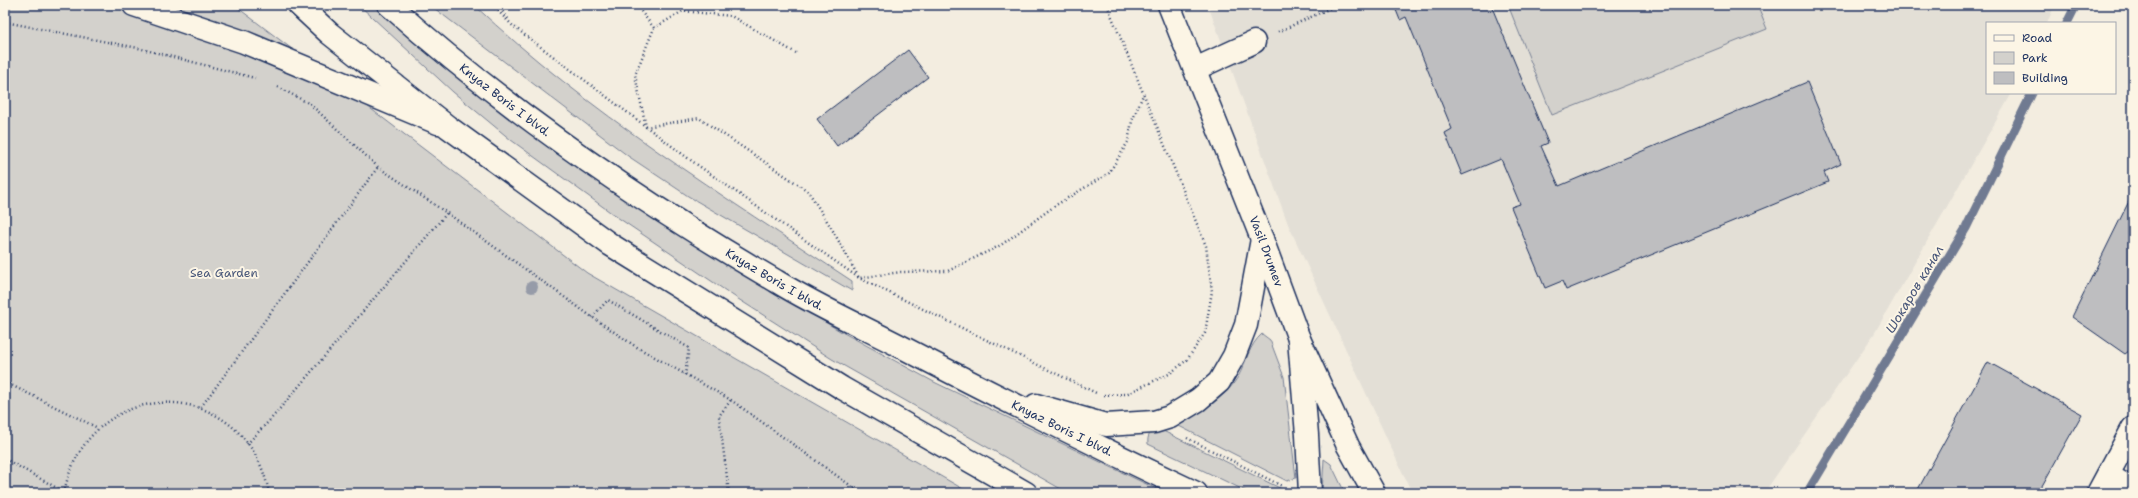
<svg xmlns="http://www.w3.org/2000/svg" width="2138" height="498" font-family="'Shantell Sans',sans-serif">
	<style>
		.built { fill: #e3dfd6 }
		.green { fill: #d3d1cc; stroke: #778095 }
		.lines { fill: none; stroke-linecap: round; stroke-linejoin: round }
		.stream { stroke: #707a91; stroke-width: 9 }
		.building { fill: #bebec0; stroke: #1b2f5e }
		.minor-casing { stroke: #1b2f5e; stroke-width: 25 }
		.major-casing { stroke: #1b2f5e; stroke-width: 25 }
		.path { stroke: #1b2f5e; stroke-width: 2.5; stroke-dasharray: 1 3; stroke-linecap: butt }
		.minor { stroke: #fcf5e5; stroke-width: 22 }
		.major { stroke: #fcf5e5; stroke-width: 22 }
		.tree { fill: #969ba8 }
		.labels { text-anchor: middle; stroke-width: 4; stroke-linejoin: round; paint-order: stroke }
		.street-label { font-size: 12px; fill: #1b2f5e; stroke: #fcf5e5 }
		.park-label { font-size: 12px; fill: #49587a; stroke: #fcf5e5 }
		.water-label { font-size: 13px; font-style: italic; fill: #465478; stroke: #fcf5e5 }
	</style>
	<rect width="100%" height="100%" fill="#f3ede0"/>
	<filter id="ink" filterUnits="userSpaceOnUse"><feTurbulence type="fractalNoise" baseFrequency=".025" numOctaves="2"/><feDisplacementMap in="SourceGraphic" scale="8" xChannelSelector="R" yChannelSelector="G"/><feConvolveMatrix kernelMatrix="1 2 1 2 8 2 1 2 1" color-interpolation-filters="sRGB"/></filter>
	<g filter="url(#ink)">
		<path class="built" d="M1208 5H2055L2047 23H1987V93H2012L1874 334 1764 493H1412L1288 224Z"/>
		<path class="green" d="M5 5H234L587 273 970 493H5Z
			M359 5H376L443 61 741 271 840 331 934 382 1165 493H1068L832 359 735 297 617 217 511 140 453 92Z
			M430 5H474C588 112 722 195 852 281V291L688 196 628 156Z
			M1508 5H1757L1767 29 1552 115Z
			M1262 334 1270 340 1284 377 1296 478 1287 481 1177 425C1200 412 1224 400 1238 377 1246 363 1249 345 1262 334Z
			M1159 429 1290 493H1250L1148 444C1147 435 1150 432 1159 429Z
			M1324 459 1331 464 1345 493H1322Z"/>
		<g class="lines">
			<path class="stream" d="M2067 23 2076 5
				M1807 493 1966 228 2032 93"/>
		</g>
		<path class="building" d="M1394 5H1491L1548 143 1541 146 1559 186 1807 82 1841 164 1824 172 1828 182 1566 290 1562 281 1545 288 1511 207 1520 204 1501 159 1462 175 1445 133 1452 129 1406 17 1400 20Z
			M908 50 928 77 837 146 817 119Z
			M2133 193V348L2125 354 2072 317Z
			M1988 362 2082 414 2038 493H1916Z"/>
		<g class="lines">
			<g class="minor-casing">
				<g id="minor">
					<path d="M134 5 244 42 438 123"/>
					<path id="s1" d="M1169 5 1262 239 1299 339 1348 446 1374 493"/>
					<path d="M1195 69 1254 42"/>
					<path d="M2108 475 2133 490"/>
					<path d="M2098 493 2133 428"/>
				</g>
			</g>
			<g class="major-casing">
				<g id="major">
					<path d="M299 5 329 33 448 127 611 245 842 388 1026 493"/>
					<path id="s2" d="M389 5C508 111 639 201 776 281 815 305 857 324 898 345 996 396 1096 446 1196 493"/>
					<path d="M1299 339 1307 435 1310 493"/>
					<path d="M1036 405 1106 425 1154 422 1170 417 1198 400 1219 382 1234 356 1246 325 1262 239"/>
				</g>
			</g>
			<path class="path" d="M492 5 513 26 689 159 859 278 1096 393
				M498 5 509 20
				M636 5 654 28
				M5 22 138 48 255 78
				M1278 32 1337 5
				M796 53 731 16 683 11 654 28 635 75 646 127 699 118 808 191 832 229 859 278 901 272 948 271 1001 245 1056 205 1109 173 1128 142 1132 121 1143 95
				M278 87 310 104 378 167 447 213 592 317 635 346 731 400 861 493
				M592 317 608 300 689 348 685 375
				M5 382 98 428
				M1104 395 1126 394 1169 374 1187 360 1205 333 1212 291 1206 246 1107 5
				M201 407 378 167
				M1187 438 1282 486
				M247 444 271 419 447 213
				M5 459 64 492
				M64 493C88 372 246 373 269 493
				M729 493 719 416 731 400"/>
			<use href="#minor" class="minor"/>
			<use href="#major" class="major"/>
		</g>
		<circle class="tree" cx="532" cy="287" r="6"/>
	</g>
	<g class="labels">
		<g class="street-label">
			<text dy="4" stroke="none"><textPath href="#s2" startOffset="150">Knyaz Boris I blvd.</textPath></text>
			<text dy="4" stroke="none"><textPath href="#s1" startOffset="265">Vasil Drumev</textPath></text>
			<text dy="4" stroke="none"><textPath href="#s2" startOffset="474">Knyaz Boris I blvd.</textPath></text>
			<text dy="4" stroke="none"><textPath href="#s2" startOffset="798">Knyaz Boris I blvd.</textPath></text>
		</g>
		<g class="park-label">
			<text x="224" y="277">Sea Garden</text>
		</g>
		<g class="water-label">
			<text transform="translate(1914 289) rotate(-59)" y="5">Шокаров канал</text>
		</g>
	</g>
	<rect width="2138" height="498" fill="none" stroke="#fcf5e5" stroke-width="20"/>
	<rect x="10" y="10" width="2118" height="478" fill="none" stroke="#1b2f5e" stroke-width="1.5" filter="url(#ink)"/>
	<rect x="1986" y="22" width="130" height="72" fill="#fcf5e5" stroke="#a2a6af"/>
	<rect x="1994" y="35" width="20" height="6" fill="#fcf5e5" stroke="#a2a6af"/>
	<text x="2022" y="42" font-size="12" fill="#1b2f5e">Road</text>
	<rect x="1994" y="52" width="20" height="12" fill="#d3d1cc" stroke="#a2a6af"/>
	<text x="2022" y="62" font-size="12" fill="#1b2f5e">Park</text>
	<rect x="1994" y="72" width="20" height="12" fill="#bebec0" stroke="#a2a6af"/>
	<text x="2022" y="82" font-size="12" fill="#1b2f5e">Building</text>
</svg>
